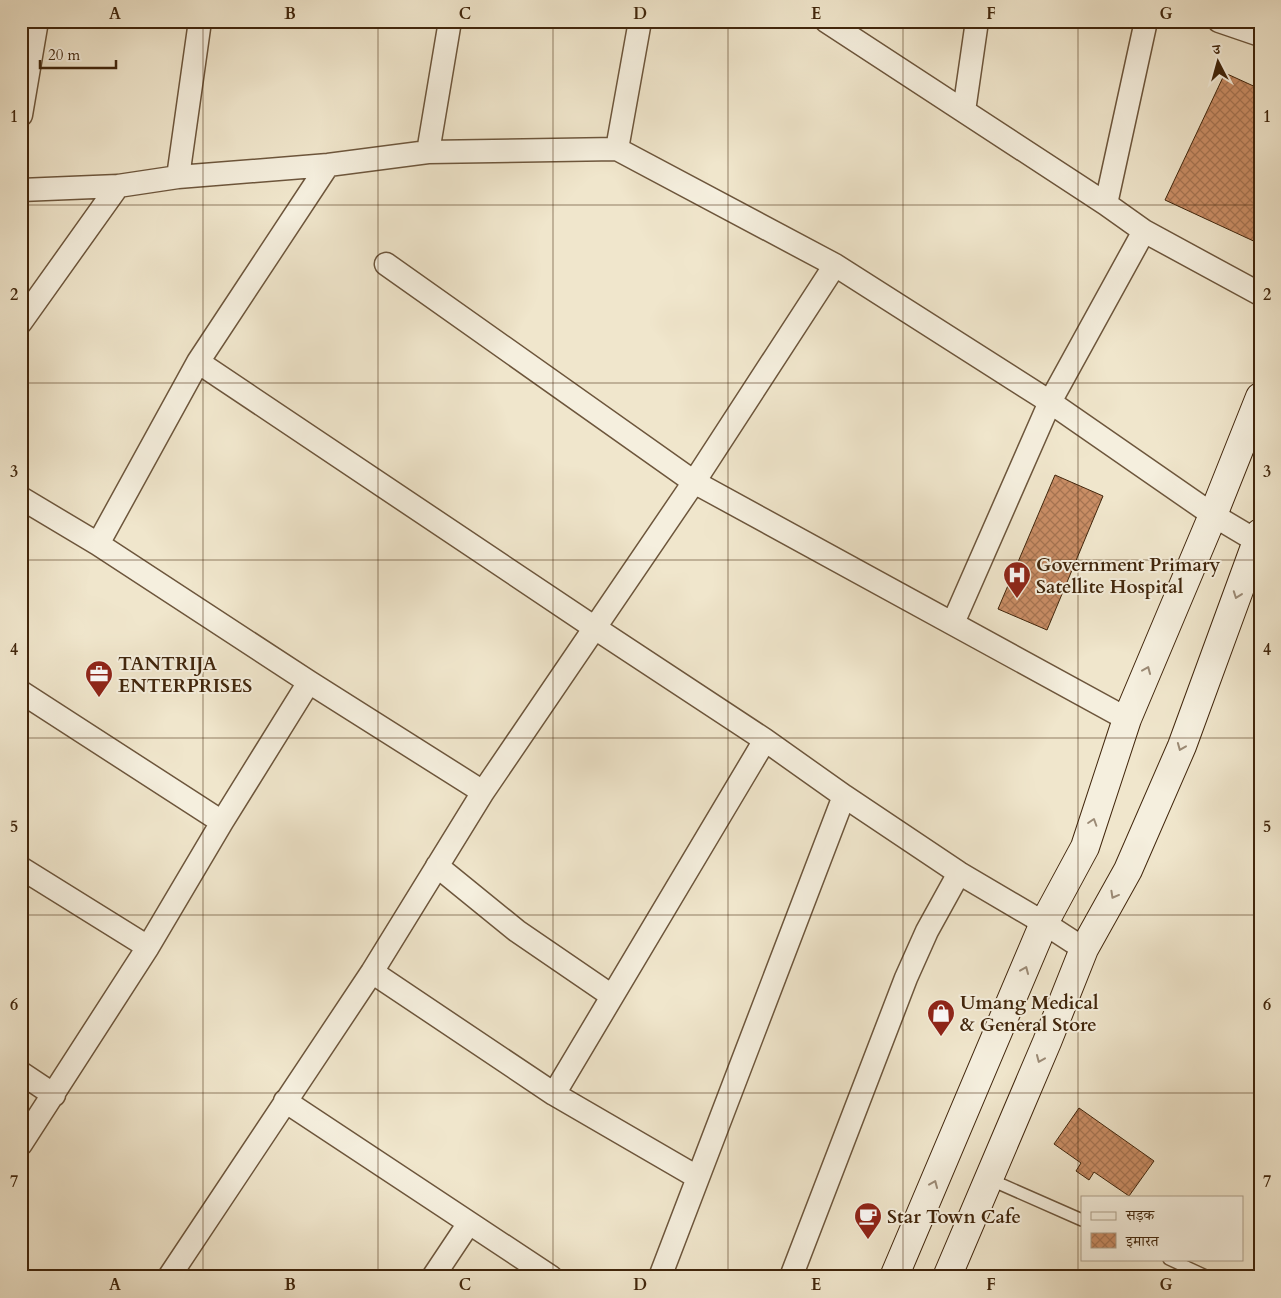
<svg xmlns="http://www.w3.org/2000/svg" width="1281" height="1298" font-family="Cardo,'Noto Serif Devanagari',serif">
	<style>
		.building { fill: url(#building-cross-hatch); stroke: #41260c }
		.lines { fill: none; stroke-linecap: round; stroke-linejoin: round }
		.lane-casing { stroke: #6d563c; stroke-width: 14 }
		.street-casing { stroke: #6d563c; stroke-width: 25 }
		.secondary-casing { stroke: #41260c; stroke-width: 30 }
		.lane { stroke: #f5efde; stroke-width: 11 }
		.street { stroke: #f5efde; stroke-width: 22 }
		.secondary { stroke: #f5efde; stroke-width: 28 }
		.oneway { stroke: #9b8a75 }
		.grid { fill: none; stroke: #41260c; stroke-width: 1; stroke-opacity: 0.55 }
		.labels { text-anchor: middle; stroke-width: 4; stroke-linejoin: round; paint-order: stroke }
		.poi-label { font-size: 19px; font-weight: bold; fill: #41260c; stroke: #f5efde; text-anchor: start }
		.neatline { fill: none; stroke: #41260c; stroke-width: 2 }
		.grid-label { font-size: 16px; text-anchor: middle; font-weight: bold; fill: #41260c }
	</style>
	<defs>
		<pattern id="building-cross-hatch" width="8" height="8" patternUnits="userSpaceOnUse" patternTransform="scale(1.25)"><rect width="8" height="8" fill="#ca8e66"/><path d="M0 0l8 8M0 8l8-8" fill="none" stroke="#a67452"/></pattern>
	</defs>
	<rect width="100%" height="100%" fill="#f0e6cc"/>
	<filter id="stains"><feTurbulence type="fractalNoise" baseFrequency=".004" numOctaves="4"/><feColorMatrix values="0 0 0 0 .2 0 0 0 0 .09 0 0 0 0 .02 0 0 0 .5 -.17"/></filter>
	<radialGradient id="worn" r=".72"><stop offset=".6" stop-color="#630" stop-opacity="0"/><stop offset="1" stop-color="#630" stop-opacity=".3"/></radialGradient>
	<path class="building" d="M1225 73 1260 89V244L1165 200Z
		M1055 475 1103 496 1047 630 998 609Z
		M1079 1108 1154 1161 1129 1196 1094 1172 1089 1180 1076 1171 1081 1163 1054 1144Z"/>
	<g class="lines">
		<g class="lane-casing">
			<path id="lane" d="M989 1179 1082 1220
				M1169 1259 1208 1277"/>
		</g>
		<g class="street-casing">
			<path id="street" d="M826 21 1106 204 1144 231 1260 294
				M1219 21 1260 35
				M964 111 977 21
				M21 115 37 21
				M617 149 640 21
				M428 152 450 21
				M178 177 200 21
				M21 190 118 186 178 177 328 165 428 152 617 149 835 265 1050 402 1213 515 1260 543
				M1106 204 1146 21
				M386 264 694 482 1127 719
				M21 322 118 186
				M198 362 595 628 765 740 844 796 660 1277
				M21 498 98 544 309 682 483 792
				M98 544 198 362 328 165
				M953 623 1050 402 1144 231
				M21 692 222 822
				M844 796 959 873 1044 923 1084 949
				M437 866 517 931 612 996
				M21 868 148 947
				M372 972 554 1094 697 1177
				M21 1073 54 1095
				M554 1094 765 740
				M285 1101 551 1277
				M21 1144 148 947 222 822 309 682
				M169 1277 372 972 483 792 694 482 835 265
				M433 1277 469 1223
				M791 1277 906 978 927 931 959 873"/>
		</g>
		<g class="secondary-casing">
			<path id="secondary" d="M894 1277 1044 923 1085 847 1127 719 1213 515 1260 397
				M947 1277 1047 1042 1084 949 1128 870 1182 746 1260 533"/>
		</g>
		<use href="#lane" class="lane"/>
		<use href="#street" class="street"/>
		<use href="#secondary" class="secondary"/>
	</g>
	<defs><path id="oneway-chevron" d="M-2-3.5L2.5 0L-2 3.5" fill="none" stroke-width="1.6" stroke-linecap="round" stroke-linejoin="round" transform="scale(1.25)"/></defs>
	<g class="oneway">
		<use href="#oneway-chevron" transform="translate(1237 595) rotate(110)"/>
		<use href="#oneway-chevron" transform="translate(1147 670) rotate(-67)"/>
		<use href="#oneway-chevron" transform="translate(1181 747) rotate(112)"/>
		<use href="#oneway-chevron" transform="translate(1093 822) rotate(-72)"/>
		<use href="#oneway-chevron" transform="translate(1114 895) rotate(119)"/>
		<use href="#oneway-chevron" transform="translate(1025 970) rotate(-67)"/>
		<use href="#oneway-chevron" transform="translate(1040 1059) rotate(113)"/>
		<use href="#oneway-chevron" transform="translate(934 1184) rotate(-67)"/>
	</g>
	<path class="grid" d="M203 21V1277M378 21V1277M553 21V1277M728 21V1277M903 21V1277M1078 21V1277M21 205H1260M21 383H1260M21 560H1260M21 738H1260M21 915H1260M21 1093H1260"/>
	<defs>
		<g id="hospital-pin" transform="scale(1.4375)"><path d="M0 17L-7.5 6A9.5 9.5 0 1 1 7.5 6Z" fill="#8f2418" stroke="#f5efde"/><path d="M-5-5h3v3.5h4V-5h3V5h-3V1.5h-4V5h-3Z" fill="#fff"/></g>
		<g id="office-pin" transform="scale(1.4375)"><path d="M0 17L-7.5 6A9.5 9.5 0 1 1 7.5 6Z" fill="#8f2418" stroke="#f5efde"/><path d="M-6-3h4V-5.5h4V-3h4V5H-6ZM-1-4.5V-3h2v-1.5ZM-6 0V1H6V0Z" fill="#fff"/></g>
		<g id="shop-pin" transform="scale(1.4375)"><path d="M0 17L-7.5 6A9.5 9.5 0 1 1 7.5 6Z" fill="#8f2418" stroke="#f5efde"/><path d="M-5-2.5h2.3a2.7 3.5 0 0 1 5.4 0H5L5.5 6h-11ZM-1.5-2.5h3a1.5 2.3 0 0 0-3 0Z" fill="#fff"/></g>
		<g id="cafe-pin" transform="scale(1.4375)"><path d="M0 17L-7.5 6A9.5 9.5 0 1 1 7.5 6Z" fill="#8f2418" stroke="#f5efde"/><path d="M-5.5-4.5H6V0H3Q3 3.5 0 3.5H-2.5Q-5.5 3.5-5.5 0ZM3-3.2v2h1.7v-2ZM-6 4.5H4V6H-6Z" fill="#fff"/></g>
	</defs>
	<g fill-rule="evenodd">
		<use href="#hospital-pin" x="1017" y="575"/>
		<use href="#office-pin" x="99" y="674"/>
		<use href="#shop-pin" x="941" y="1013"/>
		<use href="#cafe-pin" x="868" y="1216"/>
	</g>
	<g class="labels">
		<g class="poi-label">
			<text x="1036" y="571">Government Primary<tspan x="1036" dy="22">Satellite Hospital</tspan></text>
			<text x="118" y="670">TANTRIJA<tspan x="118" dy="22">ENTERPRISES</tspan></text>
			<text x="960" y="1009">Umang Medical<tspan x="960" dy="22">&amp; General Store</tspan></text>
			<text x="887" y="1223">Star Town Cafe</text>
		</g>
	</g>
	<rect width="1281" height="1298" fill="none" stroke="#f0e6cc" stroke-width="55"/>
	<rect x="1081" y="1196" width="162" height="65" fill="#f5efde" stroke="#ad9f8a"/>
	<rect x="1091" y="1212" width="25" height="8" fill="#f5efde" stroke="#ad9f8a"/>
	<text x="1126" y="1220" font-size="15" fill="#41260c">सड़क</text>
	<rect x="1091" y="1233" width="25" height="15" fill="url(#building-cross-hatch)" stroke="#ad9f8a"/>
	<text x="1126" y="1246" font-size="15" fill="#41260c">इमारत</text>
	<g transform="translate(1218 62) rotate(354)" stroke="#f5efde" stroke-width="4" paint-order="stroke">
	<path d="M0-4L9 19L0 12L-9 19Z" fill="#41260c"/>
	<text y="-8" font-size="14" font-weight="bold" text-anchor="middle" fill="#41260c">उ</text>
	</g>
	<path d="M40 60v8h76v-8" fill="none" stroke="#41260c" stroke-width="2.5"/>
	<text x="48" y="60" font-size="15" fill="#41260c" stroke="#f5efde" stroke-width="4" paint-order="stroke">20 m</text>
	<rect x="28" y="28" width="1226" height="1242" class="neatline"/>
	<g class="grid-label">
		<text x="115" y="19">A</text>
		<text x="290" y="19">B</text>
		<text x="465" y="19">C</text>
		<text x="640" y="19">D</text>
		<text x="816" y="19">E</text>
		<text x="991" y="19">F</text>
		<text x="1166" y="19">G</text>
		<text x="14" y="122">1</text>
		<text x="1267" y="122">1</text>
		<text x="14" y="300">2</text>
		<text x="1267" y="300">2</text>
		<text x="14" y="477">3</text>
		<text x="1267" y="477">3</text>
		<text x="14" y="655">4</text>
		<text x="1267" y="655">4</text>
		<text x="14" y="832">5</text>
		<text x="1267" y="832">5</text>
		<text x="14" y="1010">6</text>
		<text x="1267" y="1010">6</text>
		<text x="14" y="1187">7</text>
		<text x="1267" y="1187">7</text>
		<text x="115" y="1290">A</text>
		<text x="290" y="1290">B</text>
		<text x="465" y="1290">C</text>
		<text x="640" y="1290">D</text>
		<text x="816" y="1290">E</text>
		<text x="991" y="1290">F</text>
		<text x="1166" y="1290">G</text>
	</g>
	<rect width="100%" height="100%" filter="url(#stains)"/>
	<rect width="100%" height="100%" fill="url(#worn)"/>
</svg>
